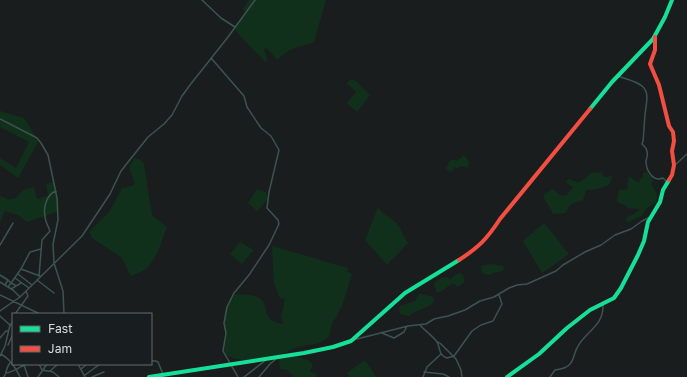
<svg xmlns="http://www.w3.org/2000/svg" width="687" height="377" font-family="'Golos Text',sans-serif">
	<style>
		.green { fill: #11301b }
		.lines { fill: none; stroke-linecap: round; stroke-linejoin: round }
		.street { stroke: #3d5350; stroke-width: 1.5 }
		.fast { stroke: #16e098; stroke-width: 4 }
		.jam { stroke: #f24e42; stroke-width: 4 }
	</style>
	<rect width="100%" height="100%" fill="#1a1d1e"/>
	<path class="green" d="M249 0H326L314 42 289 50 277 60 267 48 264 49 267 60 265 62 234 29 246 12 243 9Z
		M351 79 356 81 370 95 357 112 347 103 356 92 347 83Z
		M0 111 24 118 36 137 0 119Z
		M0 120 39 140 18 178 0 165V158L16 168 29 142 0 127Z
		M464 155 469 162 468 168 463 166 459 167 458 169 455 167 453 170 450 172 447 169 445 168 448 166 449 161 454 159 457 161Z
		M135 158 141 160 144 164 152 215 167 227C158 249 156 269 131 276L122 258 92 238 89 232 110 211 122 188 132 186 135 183 129 168Z
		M602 172 604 177 612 176 609 185 597 189 586 190 583 200 571 204 565 213 553 214 543 196 552 189 562 196 567 195 573 187 568 184 566 181 569 179 579 183 591 173Z
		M647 172 654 181 651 184 657 194 656 203 647 208 642 216 628 222 626 221 628 216 633 215 640 209 627 208V206L617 202 619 190 627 189 629 176 638 183 643 176V173Z
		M54 182 58 200 59 211 27 222 18 215 5 211 0 222V196L6 198 8 200 16 198 23 190 34 187 37 199 48 196 46 184Z
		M257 189 267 193V200L257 211 248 203Z
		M378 207C382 215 391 217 397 224 402 229 403 237 408 243L387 265 365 240Z
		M544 223 569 254 542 273 523 241Z
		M240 242 254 250 242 264 230 254Z
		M272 246 348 268 347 271 352 274 342 306 332 324 329 336 325 340 320 343 297 347 279 355 248 361 233 358 226 355 224 351 226 333 224 323 228 304 235 294C241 295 251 294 257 297 273 305 258 321 283 324L281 317 285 299 280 298 274 283Z
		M491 264 503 266 504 268 502 271 493 273 490 275 482 273 481 266Z
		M460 273 463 275 464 279V282L458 287 453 283 440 292H437L434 283C438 280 441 277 447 277L450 280 456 274Z
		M419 294C425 294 428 296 433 297L434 301 431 305 413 313 409 316 400 314 399 309 400 306 415 301Z
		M295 356 308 360 313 364 310 372 316 373 317 377H294L287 370 280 369 279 360 280 358Z
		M365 360 376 377H350L347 373Z"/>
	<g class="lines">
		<path class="street" d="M202 0 221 18 235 27
			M211 58 244 96 247 107 261 128 271 136 279 150 269 192 267 208 278 220 279 224 269 245 249 275 234 293 227 307 224 323 226 333 223 351 238 377
			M618 76C625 79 636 81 642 86 651 93 645 107 645 116 644 124 644 133 643 141L642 144C644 146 647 148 647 152 648 155 647 158 646 161 646 171 653 182 663 178L667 182
			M0 119 37 138 41 143 48 155 57 198 58 220 53 244 54 263 63 291 64 314
			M675 165 687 154
			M0 245 13 223
			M21 269 40 276
			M18 274 32 285
			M0 275 8 280
			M39 276 42 240 50 231C48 226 45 221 45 216 43 207 47 194 56 191
			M15 278 29 288
			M37 280 54 293
			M0 282 13 290 20 297
			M5 285 8 280 11 283 21 269 30 252 41 249
			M8 287 11 283 15 285
			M11 289 21 283
			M0 295 40 314
			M0 311 20 297 82 236 110 194 121 171 148 137 164 124 172 115 182 96 190 85 228 37 255 0
			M15 314 28 296 26 291
			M0 316 10 325 5 346 0 356
			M420 325C425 331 433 336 437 342 441 349 438 355 447 358L454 356 472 331 481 325 493 321 502 304 499 295
			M10 326 13 321
			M382 333 394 338 404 332 407 326
			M0 338 6 331H8
			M353 340 408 326 426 324 434 319 448 316 465 310 480 301 494 297 509 288 517 285 527 284 556 271 563 265 585 252 601 245 615 235 631 229 642 221 650 217
			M438 342 441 344 456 359 461 370 462 377
			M8 345 13 334
			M1 354C10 359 16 368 20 377
			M151 361H156L158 362 163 374
			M39 364 42 370 53 372 59 377
			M78 364 85 377
			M24 365 28 377
			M81 369 87 364
			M50 371 58 364
			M424 372 443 374 449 377
			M6 373C12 373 20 367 26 364
			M85 375 100 364
			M4 377C7 372 6 367 10 363
			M38 377 47 364
			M92 377 104 372
			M244 377 266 360
			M259 377 270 364 277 358
			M423 377 427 367 441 354
			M550 377 555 370C560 369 565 369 569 365 574 361 574 353 577 348 585 331 604 327 603 304"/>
		<path class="fast" d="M590 109 612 82 653 39 665 17 672 0
			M149 377 304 353 333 347 351 341 405 293 459 260
			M507 377 539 354 567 328 590 310 614 298 621 288 638 255 644 241 648 222 660 202 663 190 669 180"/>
		<path class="jam" d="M655 37V50L650 64 659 85 669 126 673 132 674 141 672 151 674 165 672 175 669 180
			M459 260C479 247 487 239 500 219L590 109"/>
	</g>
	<rect x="12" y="313" width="140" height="52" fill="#181e20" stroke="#646a6c"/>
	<rect x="20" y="326" width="20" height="6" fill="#16e098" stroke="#646a6c"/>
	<text x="48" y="333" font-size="12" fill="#d7dbdd">Fast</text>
	<rect x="20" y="346" width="20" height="6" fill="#f24e42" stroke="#646a6c"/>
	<text x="48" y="353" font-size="12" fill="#d7dbdd">Jam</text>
</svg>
